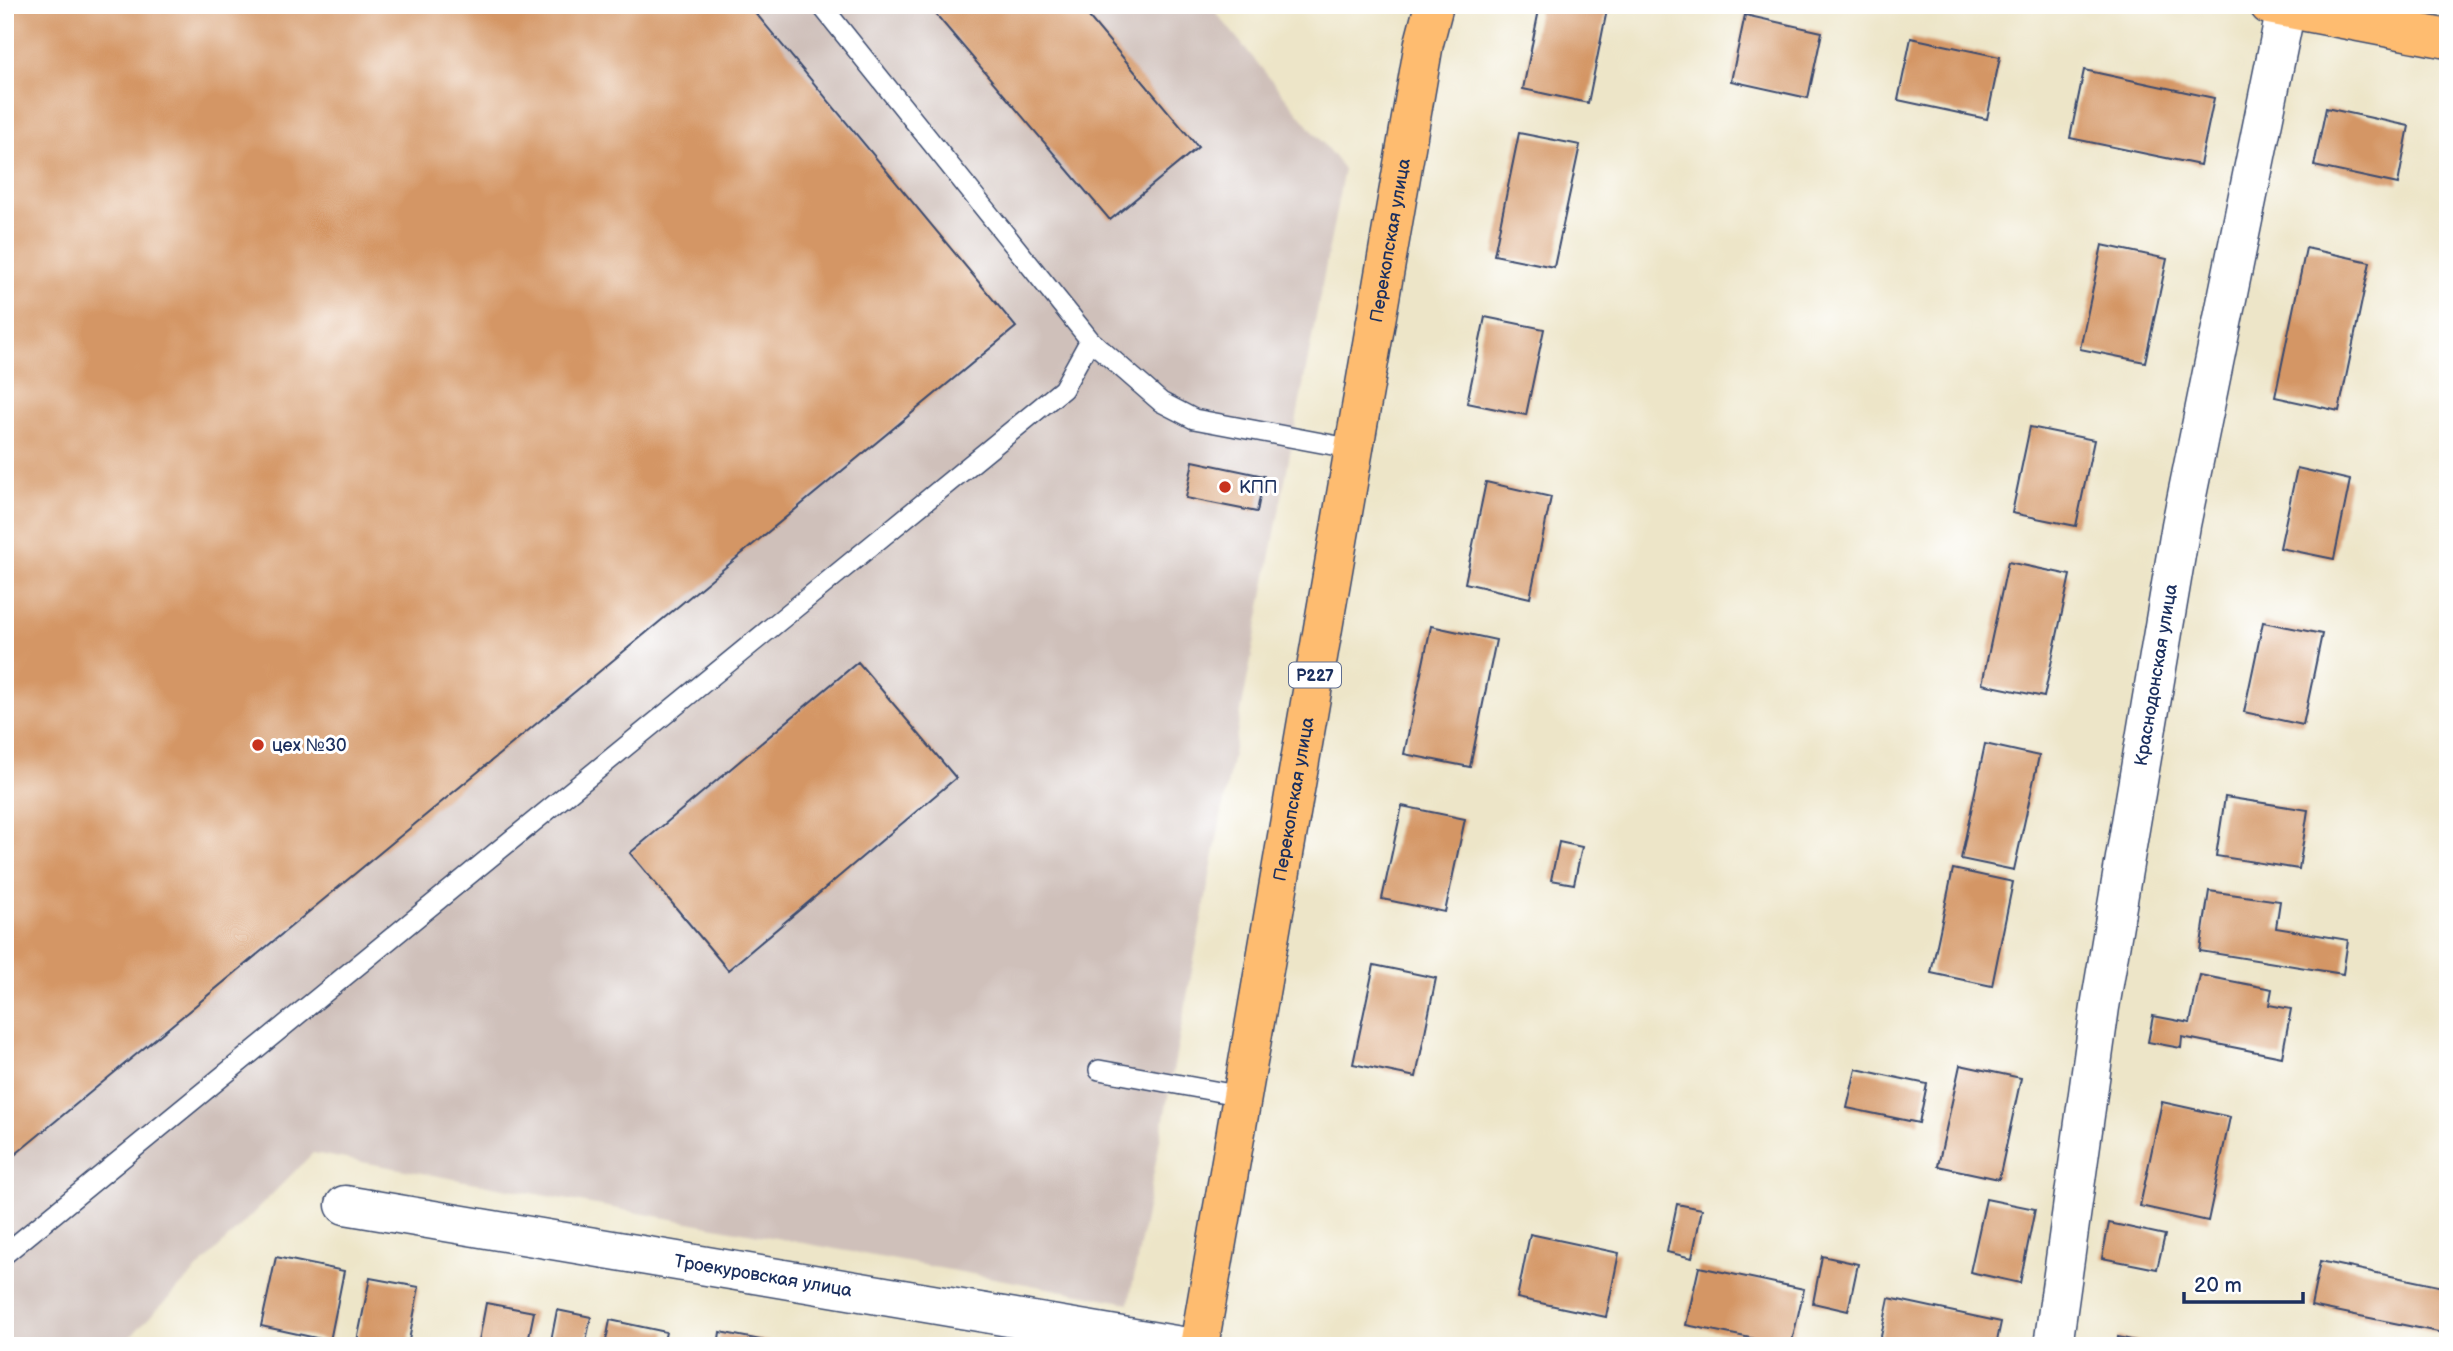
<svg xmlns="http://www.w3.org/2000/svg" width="2453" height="1351" font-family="'Balsamiq Sans',sans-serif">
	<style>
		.industrial { fill: #cfc0ba }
		.building { fill: #d49665 }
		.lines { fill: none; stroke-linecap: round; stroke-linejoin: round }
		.service-casing { stroke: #3a4a6e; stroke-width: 22 }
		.minor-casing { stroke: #3a4a6e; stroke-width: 41 }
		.primary-casing { stroke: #3a4a6e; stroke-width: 41 }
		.service { stroke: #fff; stroke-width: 19 }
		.minor { stroke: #fff; stroke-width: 38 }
		.primary { stroke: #febc70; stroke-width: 38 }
		.poi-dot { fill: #c8321e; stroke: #fff; stroke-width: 2.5 }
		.labels { text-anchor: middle; stroke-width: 6; stroke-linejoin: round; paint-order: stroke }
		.shield { fill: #fff; stroke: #5f6d8e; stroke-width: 2 }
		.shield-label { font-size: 16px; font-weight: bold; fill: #1b2f5e }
		.street-label { font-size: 18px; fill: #1b2f5e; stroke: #fff }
		.poi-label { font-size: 18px; fill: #1b2f5e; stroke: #fff; text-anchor: start }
	</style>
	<rect width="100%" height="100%" fill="#fff"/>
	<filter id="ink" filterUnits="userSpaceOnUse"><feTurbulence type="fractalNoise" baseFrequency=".0143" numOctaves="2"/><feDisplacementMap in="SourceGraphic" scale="14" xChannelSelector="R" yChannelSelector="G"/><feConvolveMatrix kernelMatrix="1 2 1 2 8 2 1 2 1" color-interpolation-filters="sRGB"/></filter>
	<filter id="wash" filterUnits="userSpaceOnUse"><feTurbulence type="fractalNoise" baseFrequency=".00686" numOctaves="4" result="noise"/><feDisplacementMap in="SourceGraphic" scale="28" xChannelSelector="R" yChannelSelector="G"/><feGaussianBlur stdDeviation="1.57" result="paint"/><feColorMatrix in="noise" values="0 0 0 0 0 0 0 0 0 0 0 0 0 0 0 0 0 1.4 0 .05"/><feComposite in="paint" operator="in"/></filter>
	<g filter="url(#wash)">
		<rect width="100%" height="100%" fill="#ede5c8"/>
		<path class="industrial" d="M5 5H1210L1344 169 1129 1303 313 1153 121 1346H5Z"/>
		<g id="blocks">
			<path class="building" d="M5 5H749L1016 327 5 1163Z
				M928 5H1079L1198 147 1110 220Z
				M1540 5H1608L1588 103 1523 89Z
				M1745 15 1822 32 1808 98 1731 81Z
				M1911 38 2000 57 1987 119 1898 100Z
				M2084 70 2214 98 2200 165 2070 138Z
				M2326 108 2409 126 2398 184 2314 166Z
				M1519 133 1580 145 1554 267 1494 255Z
				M2102 245 2167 259 2145 362 2080 349Z
				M2306 248 2370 262 2339 411 2275 397Z
				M1485 317 1544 329 1526 415 1467 403Z
				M2030 427 2094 440 2076 526 2012 513Z
				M1193 461 1264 476 1257 512 1186 498Z
				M2297 468 2350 480 2334 559 2280 548Z
				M1486 482 1551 497 1530 598 1465 583Z
				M2008 562 2070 575 2044 697 1982 684Z
				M2263 622 2322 634 2303 725 2244 712Z
				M1431 626 1496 640 1470 767 1404 754Z
				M858 662 956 778 728 970 630 853Z
				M1985 744 2039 756 2014 870 1961 859Z
				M2225 797 2308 810 2299 869 2216 856Z
				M1402 806 1465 819 1445 912 1382 899Z
				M1559 842 1582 847 1574 884 1551 880Z
				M1953 869 2013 882 1992 986 1931 973Z
				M2209 891 2280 901 2276 928 2348 940 2343 974 2200 951Z
				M1374 965 1436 978 1416 1077 1353 1064Z
				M2200 975 2272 989 2269 1005 2291 1009 2282 1057 2182 1037 2181 1048 2148 1042 2153 1016 2190 1023Z
				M1960 1065 2021 1078 1999 1179 1938 1166Z
				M1856 1069 1927 1084 1919 1123 1847 1108Z
				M2162 1102 2230 1117 2208 1221 2140 1206Z
				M1986 1199 2035 1209 2020 1283 1970 1272Z
				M1677 1204 1702 1209 1692 1258 1667 1252Z
				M2109 1223 2165 1235 2157 1269 2102 1258Z
				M1530 1234 1619 1253 1606 1317 1517 1298Z
				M1822 1256 1858 1264 1848 1311 1813 1303Z
				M276 1257 344 1271 330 1341 261 1326Z
				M2320 1261 2448 1288V1334L2311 1306Z
				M1699 1267 1804 1289 1791 1346 1686 1325Z
				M370 1278 419 1287 408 1346H356Z
				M1889 1298 2001 1322 1996 1346H1879Z
				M486 1303 534 1312 527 1346H478Z
				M557 1310 591 1317 585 1346H550Z
				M610 1320 666 1332 663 1346H605Z
				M720 1332 776 1343V1346H718Z
				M2118 1337 2154 1345V1346H2117Z"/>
		</g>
	</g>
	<g filter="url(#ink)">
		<use href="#blocks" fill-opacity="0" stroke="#3a4a6e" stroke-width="2"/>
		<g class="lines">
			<g class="service-casing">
				<path id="service" d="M1090 340 1161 402 1194 419 1354 449
					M1099 1070 1242 1096
					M5 1254 1063 389 1090 340 821 5"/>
			</g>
			<g class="minor-casing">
				<g id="minor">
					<path id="s1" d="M345 1205 1181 1346"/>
					<path id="s2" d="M2053 1346 2100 1007 2181 525 2286 8"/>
				</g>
			</g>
			<g class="primary-casing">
				<g id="primary">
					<path d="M2269 5 2448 39"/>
					<path id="s3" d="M1199 1346 1424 43 1434 5"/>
				</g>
			</g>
			<use href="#service" class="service"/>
			<use href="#minor" class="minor"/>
			<use href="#primary" class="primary"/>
		</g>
	</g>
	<g class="poi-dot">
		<circle cx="1225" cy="487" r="7"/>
		<circle cx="258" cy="745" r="7"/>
	</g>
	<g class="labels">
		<rect class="shield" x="1289" y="662.5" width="52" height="25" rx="5"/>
		<g class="shield-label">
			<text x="1315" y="681">Р227</text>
		</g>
		<g class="street-label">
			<text dy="6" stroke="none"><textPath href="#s3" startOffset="1122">Перекопская улица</textPath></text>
			<text dy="6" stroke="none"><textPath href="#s2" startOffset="679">Краснодонская улица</textPath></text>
			<text dy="6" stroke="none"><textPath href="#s3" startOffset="555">Перекопская улица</textPath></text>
			<text dy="6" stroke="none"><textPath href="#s1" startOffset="424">Троекуровская улица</textPath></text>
		</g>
		<g class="poi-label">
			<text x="1239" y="493">КПП</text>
			<text x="272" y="751">цех №30</text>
		</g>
	</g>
	<rect width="2453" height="1351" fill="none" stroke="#fff" stroke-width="28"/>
	<path d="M2184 1292v10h119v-10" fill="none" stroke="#1b2f5e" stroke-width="3.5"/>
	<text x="2194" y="1292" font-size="21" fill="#1b2f5e" stroke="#ffffff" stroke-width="5" paint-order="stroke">20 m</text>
</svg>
